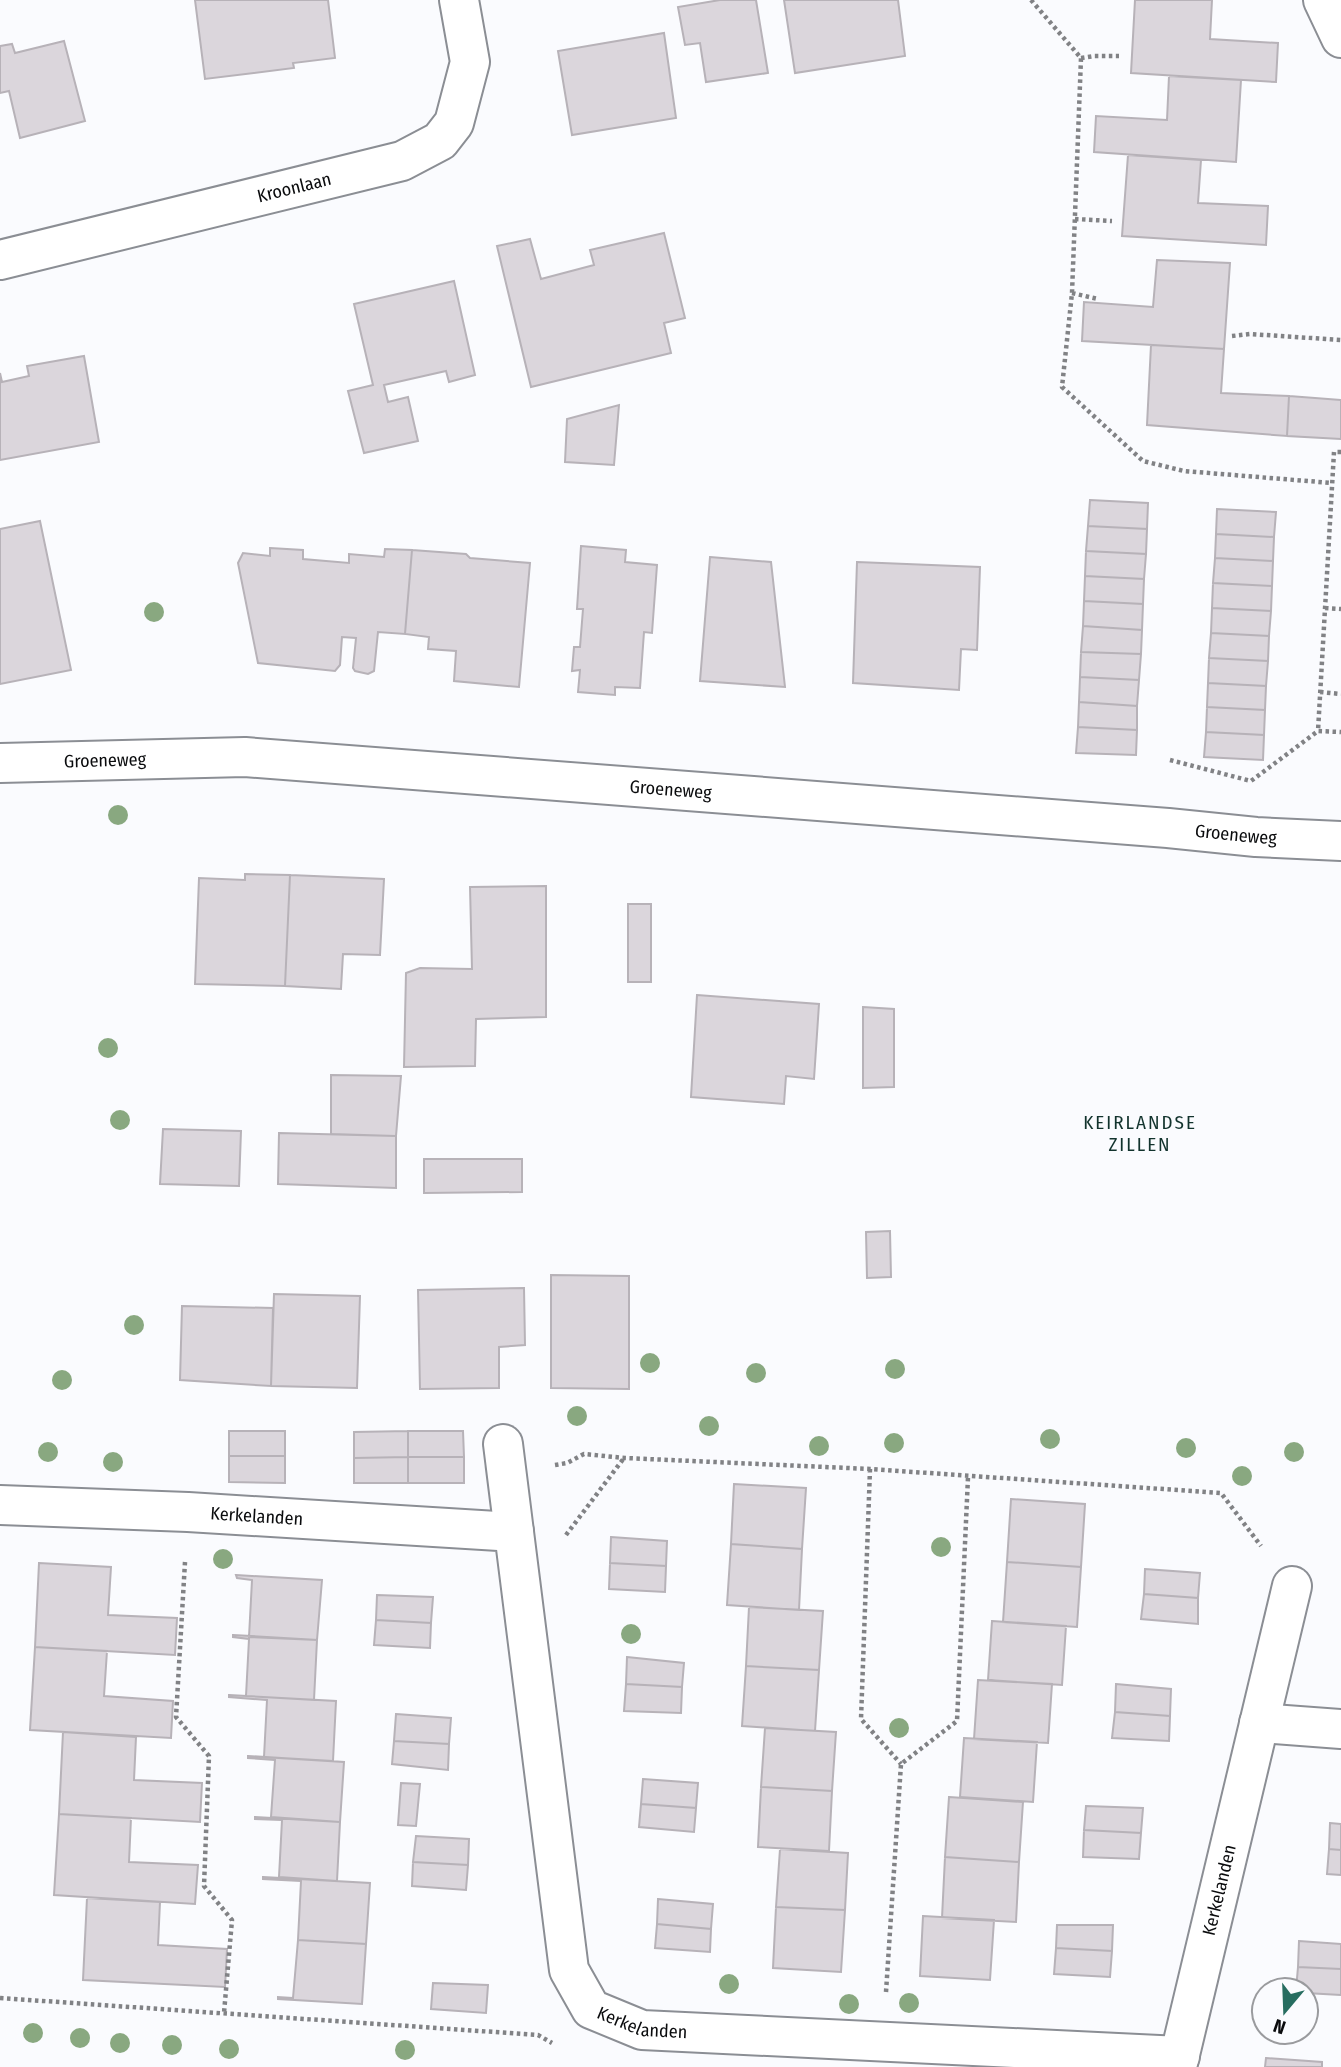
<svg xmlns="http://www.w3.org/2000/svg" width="1341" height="2067" font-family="'Fira Sans Condensed',sans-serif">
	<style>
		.building { fill: #dbd6dc; stroke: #b7b2b8; stroke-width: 2 }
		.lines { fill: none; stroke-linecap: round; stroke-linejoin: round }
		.minor-casing { stroke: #8b8e94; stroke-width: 42 }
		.path { stroke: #818285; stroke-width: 4.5; stroke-dasharray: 3.5 3.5; stroke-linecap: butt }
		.minor { stroke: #fff; stroke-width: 38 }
		.tree { fill: #89a880 }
		.labels { text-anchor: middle; stroke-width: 5; stroke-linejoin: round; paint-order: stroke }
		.street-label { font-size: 18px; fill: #0a0b0d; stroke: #fafbfe }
		.neighbourhood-label { font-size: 19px; letter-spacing: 2px; fill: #12332d; stroke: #fafbfe }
	</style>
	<rect width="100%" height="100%" fill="#fafbfe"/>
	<path class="building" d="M195 0H328L335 58 293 63 294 68 205 79Z
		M720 0H756L768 73 706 82 700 43 685 45 678 7Z
		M784 0H898L905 56 795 73Z
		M1135 0H1212L1210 39 1278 43 1276 82 1131 73Z
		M664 33 676 118 572 135 558 51Z
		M64 41 85 121 20 138 9 91 0 93V46L12 44 15 53Z
		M1169 76 1241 80 1236 162 1094 152 1096 116 1167 120Z
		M1128 155 1201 160 1198 203 1268 206 1266 245 1122 236Z
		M664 233 685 318 664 323 671 353 531 387 497 246 530 239 541 279 594 265 590 250Z
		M1157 260 1230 263 1224 349 1082 341 1084 302 1153 307Z
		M454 281 475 375 449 382 446 371 384 385 388 402 408 397 418 441 364 453 348 391 373 385 354 304Z
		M1151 345 1224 349 1221 393 1289 396 1287 436 1147 425Z
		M84 356 99 442 0 460V373L2 382 29 376 27 366Z
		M1289 396 1341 400V439L1287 436Z
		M619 405 614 465 565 462 567 419Z
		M1090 500 1148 503 1147 529 1088 526Z
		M1217 509 1276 512 1274 537 1216 534Z
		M40 521 71 670 0 684V529Z
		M1088 526 1147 529 1146 554 1086 551Z
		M1216 534 1274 537 1273 561 1215 558Z
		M581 546 626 550 625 562 657 565 652 633 644 632 640 688 615 687V695L578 692 580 670 572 671 574 647H580L583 609H577Z
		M270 548 303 550V559L349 563V554L384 557 385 549 412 550 405 634 378 632 374 671 368 674 355 671 353 668 356 638 342 637 340 665 335 671 258 663 238 563 243 553 270 556Z
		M412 550 466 554 470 558 530 563 519 687 454 681 456 651 428 649 429 637 405 634Z
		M1086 551 1146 554 1144 579 1085 576Z
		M710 557 771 562 785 687 700 681Z
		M1215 558 1273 561 1272 586 1213 583Z
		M857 562 980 567 977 650 961 649 959 690 853 683Z
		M1085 576 1144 579 1143 604 1084 601Z
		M1213 583 1272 586 1271 611 1212 608Z
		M1084 601 1143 604 1142 630 1083 626Z
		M1212 608 1271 611 1269 636 1211 633Z
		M1083 626 1142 630 1141 654 1081 652Z
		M1211 633 1269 636 1268 661 1209 658Z
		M1081 652 1141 654 1139 680 1080 677Z
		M1209 658 1268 661 1266 686 1208 683Z
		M1080 677 1139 680 1137 706 1079 702Z
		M1208 683 1266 686 1265 710 1207 707Z
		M1079 702 1137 706V730L1078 727Z
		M1207 707 1265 710 1264 735 1206 732Z
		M1078 727 1137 730 1136 755 1076 753Z
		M1206 732 1264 735 1263 760 1204 757Z
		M245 874 290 875 285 986 195 984 199 878 245 880Z
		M290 875 384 879 380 955 343 954 341 989 285 986Z
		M546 886V1017L476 1019 475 1066 404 1067 406 973 420 968 472 969 470 887Z
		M628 904H651V982H628Z
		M697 995 819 1004 814 1079 786 1076 784 1104 691 1097Z
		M863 1007 894 1009V1087L863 1088Z
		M331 1075 401 1076 396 1136 331 1134Z
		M163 1129 241 1131 239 1186 160 1184Z
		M279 1133 396 1136V1188L278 1184Z
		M424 1159H522V1192L424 1193Z
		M890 1231 891 1277 867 1278 866 1232Z
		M551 1275 629 1276V1389L551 1388Z
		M524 1288 525 1345 499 1347V1388L420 1389 418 1290Z
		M274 1294 360 1296 357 1388 271 1386Z
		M182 1306 273 1308 271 1386 180 1380Z
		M229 1431H285V1456H229Z
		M408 1431H463L464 1457H408Z
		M408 1431V1457L354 1458V1432Z
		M229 1456H285V1483L229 1482Z
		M408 1457H464V1483H408Z
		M408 1457V1483H354V1458Z
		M734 1484 806 1488 802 1549 731 1544Z
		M1011 1499 1085 1504 1081 1567 1007 1562Z
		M611 1537 667 1541 666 1566 610 1563Z
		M731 1544 802 1549 799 1610 727 1605Z
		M1007 1562 1081 1567 1077 1627 1003 1622Z
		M39 1563 111 1567 108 1615 177 1618 175 1655 35 1647Z
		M610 1563 666 1566 665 1592 609 1589Z
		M1145 1569 1200 1573 1198 1598 1144 1594Z
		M236 1575 322 1580 317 1640 249 1637 252 1580 237 1578Z
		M1144 1594 1198 1598V1624L1141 1619Z
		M377 1595 433 1597 431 1623 376 1620Z
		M749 1607 823 1611 819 1670 746 1666Z
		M376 1620 431 1623 430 1648 374 1645Z
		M992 1621 1066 1626 1062 1685 988 1680Z
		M233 1635 317 1640 314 1700 246 1696 249 1639 233 1637Z
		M35 1647 107 1651 104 1696 173 1701 171 1738 30 1730Z
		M627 1657 684 1663 682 1687 626 1684Z
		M746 1666 819 1670 815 1731 742 1726Z
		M978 1680 1052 1684 1048 1743 974 1739Z
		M626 1684 682 1687 681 1713 624 1711Z
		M1116 1684 1171 1689 1170 1716 1115 1712Z
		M229 1695 336 1701 333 1761 264 1757 267 1700 229 1697Z
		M1115 1712 1170 1716 1169 1741 1112 1738Z
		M396 1714 451 1718 449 1744 394 1741Z
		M765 1728 836 1732 832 1791 761 1787Z
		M63 1732 136 1737 134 1780 202 1783 200 1822 59 1814Z
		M964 1738 1037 1742 1033 1802 960 1797Z
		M394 1741 449 1744 448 1770 392 1764Z
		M248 1756 344 1762 340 1822 271 1817 275 1760 248 1758Z
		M643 1779 698 1783 696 1808 641 1804Z
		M401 1783 420 1784 416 1826 398 1825Z
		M761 1787 832 1791 829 1851 758 1847Z
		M949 1797 1023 1802 1019 1862 945 1857Z
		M641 1804 696 1808 694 1832 639 1827Z
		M1086 1806 1143 1808 1141 1833 1084 1830Z
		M59 1814 131 1818 129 1862 198 1865 195 1904 54 1895Z
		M255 1817 340 1822 337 1881 279 1877 282 1820 255 1819Z
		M1330 1823 1341 1824V1850L1329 1849Z
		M1084 1830 1141 1833 1139 1859 1083 1857Z
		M416 1836 469 1839 468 1865 413 1862Z
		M780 1849 848 1853 845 1910 776 1907Z
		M1329 1849 1341 1850V1875L1327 1874Z
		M945 1857 1019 1862 1016 1922 942 1918Z
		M413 1862 468 1865 466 1890 412 1886Z
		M263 1877 370 1883 366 1944 298 1940 301 1881 263 1879Z
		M87 1898 160 1902 158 1945 227 1949 225 1987 83 1980Z
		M658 1899 713 1904 711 1929 657 1924Z
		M776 1907 845 1910 841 1972 773 1968Z
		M923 1916 994 1920 990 1980 920 1976Z
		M657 1924 711 1929 710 1952 655 1948Z
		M1057 1925H1113L1112 1951 1056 1948Z
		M298 1940 366 1944 362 2004 278 1999V1997L293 1998Z
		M1299 1941 1341 1944V1969L1298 1967Z
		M1056 1948 1112 1951 1110 1977 1054 1974Z
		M1298 1967 1341 1969V1995L1306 1993V1990H1296Z
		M433 1983 488 1985 486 2013 431 2009Z
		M1266 2058 1322 2062V2067H1265Z"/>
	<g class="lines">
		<g class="minor-casing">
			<g id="minor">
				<path d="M1323 0 1341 38"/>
				<path id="s1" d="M0 260 402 161 440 141 454 123 470 62 459 0"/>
				<path id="s2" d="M0 763 245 757 1168 828 1256 837 1341 841"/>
				<path d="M503 1444 514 1532"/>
				<path id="s3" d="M0 1505 188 1512 514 1532 569 1970 591 2009 642 2030 1180 2056"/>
				<path d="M1259 1723 1341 1729"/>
				<path id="s4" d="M1177 2067 1292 1586"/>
			</g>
		</g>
		<path class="path" d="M1031 0 1081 58 1072 293 1062 387 1143 461 1184 471 1332 483
			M1081 58 1094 56H1119
			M1075 219 1112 221
			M1072 293 1098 299
			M1232 336 1250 334 1341 340
			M1341 452H1334L1318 731 1341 732
			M1325 608 1341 609
			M1320 692 1341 694
			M1170 760 1251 781 1318 731
			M555 1465 567 1463 584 1454 625 1458 870 1469 1221 1493 1261 1546
			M870 1469 861 1719 901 1764
			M566 1535 624 1458
			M185 1562 176 1717 209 1756 204 1886 232 1920 224 2013
			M886 1992 901 1764 957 1721 968 1477
			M0 1998 538 2035 552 2043"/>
		<use href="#minor" class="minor"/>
	</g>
	<g class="tree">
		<circle cx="154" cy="612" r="10"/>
		<circle cx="118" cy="815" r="10"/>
		<circle cx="108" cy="1048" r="10"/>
		<circle cx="120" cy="1120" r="10"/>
		<circle cx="134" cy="1325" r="10"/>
		<circle cx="650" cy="1363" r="10"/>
		<circle cx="895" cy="1369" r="10"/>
		<circle cx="756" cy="1373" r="10"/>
		<circle cx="62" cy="1380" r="10"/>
		<circle cx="577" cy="1416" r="10"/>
		<circle cx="709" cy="1426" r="10"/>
		<circle cx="1050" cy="1439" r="10"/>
		<circle cx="894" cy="1443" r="10"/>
		<circle cx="819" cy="1446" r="10"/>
		<circle cx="1186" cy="1448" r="10"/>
		<circle cx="48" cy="1452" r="10"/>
		<circle cx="1294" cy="1452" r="10"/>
		<circle cx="113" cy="1462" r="10"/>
		<circle cx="1242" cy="1476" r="10"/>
		<circle cx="941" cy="1547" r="10"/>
		<circle cx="223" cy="1559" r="10"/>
		<circle cx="631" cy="1634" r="10"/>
		<circle cx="899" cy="1728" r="10"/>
		<circle cx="729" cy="1984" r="10"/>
		<circle cx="909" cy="2003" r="10"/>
		<circle cx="849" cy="2004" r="10"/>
		<circle cx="33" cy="2033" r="10"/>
		<circle cx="80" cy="2038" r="10"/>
		<circle cx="120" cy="2043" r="10"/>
		<circle cx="172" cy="2045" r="10"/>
		<circle cx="229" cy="2049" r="10"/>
		<circle cx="405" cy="2050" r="10"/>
	</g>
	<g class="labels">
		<g class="street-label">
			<text dy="6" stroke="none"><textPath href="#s1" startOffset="303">Kroonlaan</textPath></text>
			<text dy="6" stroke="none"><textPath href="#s2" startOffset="105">Groeneweg</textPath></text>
			<text dy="6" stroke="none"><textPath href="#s2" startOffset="672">Groeneweg</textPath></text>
			<text dy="6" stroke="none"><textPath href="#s2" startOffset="1239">Groeneweg</textPath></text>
			<text dy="6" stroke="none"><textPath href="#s3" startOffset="257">Kerkelanden</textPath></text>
			<text dy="6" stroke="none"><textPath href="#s4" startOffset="182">Kerkelanden</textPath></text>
			<text dy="6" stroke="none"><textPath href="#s3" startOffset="1055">Kerkelanden</textPath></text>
		</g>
		<g class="neighbourhood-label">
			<text x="1140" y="1129">KEIRLANDSE<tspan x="1140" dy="22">ZILLEN</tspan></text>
		</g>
	</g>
	<g transform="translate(1285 2011) rotate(199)"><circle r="33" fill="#fafbfe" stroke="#9a9b9e" stroke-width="2"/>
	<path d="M0-5L12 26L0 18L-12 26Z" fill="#276d60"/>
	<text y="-10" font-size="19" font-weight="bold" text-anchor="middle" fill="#0a0b0d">N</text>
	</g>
</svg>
